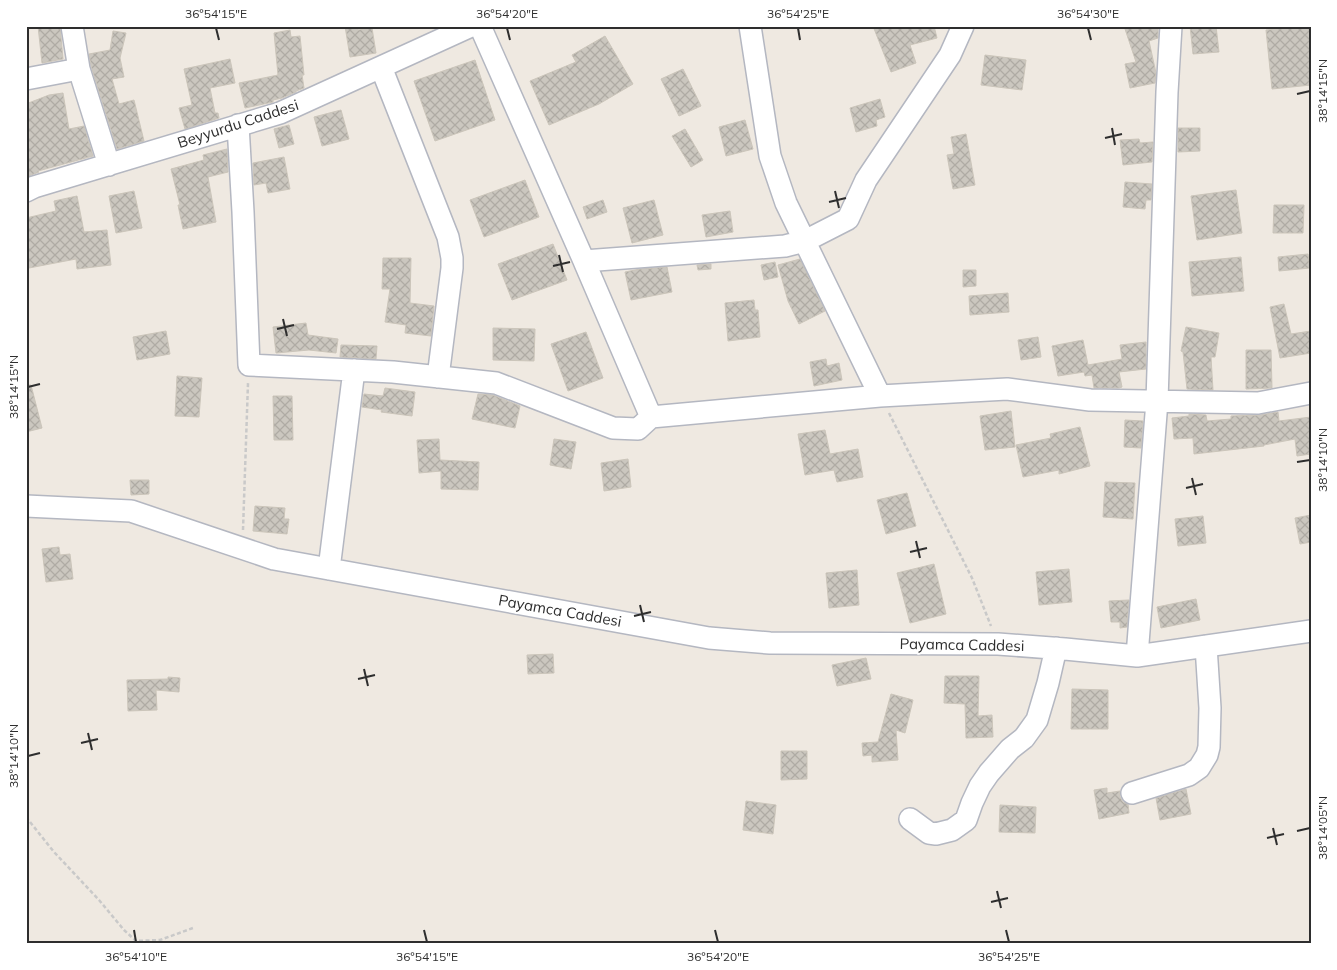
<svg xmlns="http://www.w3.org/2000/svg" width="1337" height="970" font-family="Mulish,sans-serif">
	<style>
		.building { fill: url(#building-cross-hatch); stroke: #cbc5ba }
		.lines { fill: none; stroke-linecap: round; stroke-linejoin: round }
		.minor-casing { stroke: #b4b7c1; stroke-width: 24 }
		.path { stroke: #c9c9c9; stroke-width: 2.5; stroke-dasharray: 4 2.5; stroke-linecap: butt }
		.minor { stroke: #fff; stroke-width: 21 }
		.ticks { fill: none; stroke: #2e2e2e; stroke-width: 2 }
		.labels { text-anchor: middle; stroke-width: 4; stroke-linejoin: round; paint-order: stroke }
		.street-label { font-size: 15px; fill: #2e2e2e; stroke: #fff }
		.neatline { fill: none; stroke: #2e2e2e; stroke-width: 2 }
		.ticks-label { font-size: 12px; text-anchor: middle; fill: #2e2e2e }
	</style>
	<defs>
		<pattern id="building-cross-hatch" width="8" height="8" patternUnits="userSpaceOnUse" patternTransform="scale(1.25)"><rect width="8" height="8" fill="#cbc7bf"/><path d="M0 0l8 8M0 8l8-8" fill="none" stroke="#afaba4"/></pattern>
	</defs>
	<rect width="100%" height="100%" fill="#efe9e1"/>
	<path class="building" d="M38 26H60L63 59 42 63Z
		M345 26H358V30L372 28 376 53 350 57Z
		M873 26H934L937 38 910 45 916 63 891 72Z
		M1124 26H1158V38L1149 41 1156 73 1155 83 1130 88 1125 64 1136 62Z
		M1190 26H1216L1219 52 1193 54Z
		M1311 26V85L1272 89 1266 30Z
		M290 30 291 37 300 36 304 75H302L304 88 296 91V92L282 98 273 100V102L245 108 239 83 278 75 274 33Z
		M113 31 126 33 120 58 124 77 112 79 119 104 134 100 144 141 117 149 91 66 89 54 110 50Z
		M605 36 633 84 599 104 549 125 530 81 576 62 572 55Z
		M985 55 1026 60 1022 90 981 85Z
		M230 59 235 83 210 88 215 113H218L219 118 185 129 179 108 192 105 184 69Z
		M475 60 495 120 435 141 414 81Z
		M683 69 701 106 679 116 661 79Z
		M63 93 69 129 84 126 93 156 38 171 39 172 26 177V104L49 95Z
		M880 99 885 117 876 120 877 126 856 132 850 108Z
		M341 110 349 139 322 146 314 117Z
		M745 120 753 149 726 156 719 127Z
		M289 125 294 144 279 148 274 129Z
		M1178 128H1200V151L1178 152Z
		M685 129 703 160 691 167 672 136Z
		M966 134 975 185 953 189 947 155 954 154 951 137Z
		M1139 139 1140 143 1153 142 1152 162 1123 165 1120 140Z
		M227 149 228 172 208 177 216 222 183 229 178 205H180L171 169 204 160 203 155Z
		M284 157 290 189 268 193 266 183 254 185 253 163Z
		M525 180 539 217 484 237 470 200Z
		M1125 182 1152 184 1151 200H1146L1145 209 1123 207Z
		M1236 190 1242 233 1197 240 1191 196Z
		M134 191 142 228 116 233 109 196Z
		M77 196 84 232 107 230 111 265 77 269 76 259 29 268 26 257V218L56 211 54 201Z
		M603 200 607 212 587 219 583 207Z
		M654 200 663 235 632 243 623 208Z
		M1274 205H1304L1303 233H1273Z
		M730 211 733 232 706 237 702 215Z
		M553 244 567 280 512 300 498 264Z
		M1308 254 1310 268 1279 271 1278 257Z
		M1241 257 1244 291 1192 296 1189 262Z
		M383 258H411L410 303 434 306 431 336 405 333 406 325 385 322 390 289H382Z
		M800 259 825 311 799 324 788 301 778 265Z
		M775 262 778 277 764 280 761 265Z
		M711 264V269L698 270 697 265Z
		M667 267 672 292 631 300 625 272 640 269Z
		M963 270H976V286L963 287Z
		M1008 293 1009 312 970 315 969 296Z
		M754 300 755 310H758L760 337 728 341 725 303Z
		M1284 304 1291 334 1311 331V353L1280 358 1270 307Z
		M306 323 308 335 338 339 336 353 309 350 276 353 273 327Z
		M1186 327 1219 333 1215 357H1211L1213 390 1187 389 1183 352 1181 351Z
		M493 328 535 329 534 361 493 360Z
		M166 331 170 354 137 360 133 337Z
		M586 332 603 378 568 391 551 344Z
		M1038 337 1041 357 1021 360 1018 340Z
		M1083 340 1088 365 1122 359 1120 345 1146 342V369L1119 372 1122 387 1119 388H1094L1092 375 1085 376 1084 372 1058 376 1052 346Z
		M341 345 377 346 376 359 340 357Z
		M1246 350H1271L1272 388 1246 389Z
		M826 359 827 366 839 363 842 380 814 386 810 362Z
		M177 376 202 378 199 417 175 416Z
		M26 385H31L42 428 26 432Z
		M385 388 415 392 412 416 381 412 382 410 362 407 364 394 383 396Z
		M478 394 493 395 520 406 515 428 472 419Z
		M273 396H292L293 440H274Z
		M1011 411 1015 447 985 450 980 416Z
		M1278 412 1279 421 1311 417V454L1297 456 1295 439 1264 445V446L1194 454 1193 438 1174 439 1172 418 1189 416V414L1206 415 1207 421 1231 419V416L1260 415Z
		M1125 420 1143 421 1141 448 1124 447Z
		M1080 427 1090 466 1059 474V470L1023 477 1016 445 1051 438 1050 434Z
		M825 430 830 454 858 449 863 477 837 482 834 470 805 475 798 434Z
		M439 439 440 460 479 462 478 490 441 489V471L419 473 417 440Z
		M554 439 576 442 571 469 550 465Z
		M628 459 631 487 604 491 601 463Z
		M130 480H149V494L131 495Z
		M1105 482 1135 483 1133 519 1103 517Z
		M907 493 916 526 886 534 877 500Z
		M255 506 285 508 284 519H289L287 534 253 531Z
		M1311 515V542L1300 544 1295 518Z
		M1203 516 1206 543 1178 546 1175 519Z
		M59 547 60 555 70 554 73 579 46 582 42 549Z
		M934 564 946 614 910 623 897 573Z
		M1069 569 1072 602 1039 605 1036 572Z
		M857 570 859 605 829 608 826 573Z
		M1196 599 1200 620 1161 628 1157 607Z
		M1129 600 1127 627 1120 628V622H1111L1109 601Z
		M553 654 554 673 528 674 527 655Z
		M866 658 871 679 837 686 832 665Z
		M945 676H979L978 716 992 715 993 737 966 738 965 704 944 703Z
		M168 677 180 678 179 692 156 690 157 710 128 711 127 680 168 679Z
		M1072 689 1108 690V729H1071Z
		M891 694 913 700 905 733 896 730 898 760 872 762V755L863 756 862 743 878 742Z
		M781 751H807V779L781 780Z
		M1107 788V793L1120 791V797L1123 802 1128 804 1129 813 1099 819 1094 790Z
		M1186 789 1191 814 1160 820 1156 798Z
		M746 801 776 805 773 834 743 830Z
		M1000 805 1036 807 1035 833 999 832Z"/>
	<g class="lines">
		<g class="minor-casing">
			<path id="minor" d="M72 26 79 69 109 165
				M480 26 584 261 785 246 805 241 848 219 866 180 950 55 963 26
				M750 26 770 156 786 203 880 396 1007 389 1090 400 1258 403 1311 393
				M381 67 448 237 452 258V268L438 377
				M26 79 79 69
				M238 125 243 212 249 365 393 372 496 383 613 428 638 429 651 417
				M26 191 34 187 280 113 471 26
				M584 261 651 417 880 396
				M26 506 131 511 274 559 709 638 770 643 998 644 1065 649 1137 656 1311 631
				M329 569 354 370
				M1137 656 1157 401 1167 92 1171 26
				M1132 793 1189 775 1199 768 1207 755 1209 747 1210 708 1206 646
				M910 819 929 833 936 834 952 830 966 820 972 803 980 786 989 773 1010 749 1024 738 1037 720 1048 683 1056 648"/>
		</g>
		<path class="path" d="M889 413 972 578 991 626
			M243 530 248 383
			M26 817 54 852 99 900 124 930 136 941 160 940 193 928"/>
		<use href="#minor" class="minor"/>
	</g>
	<path class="ticks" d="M216 28 219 40M507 28 510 40M798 28 800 40M1088 28 1091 40M1297 94 1310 91M1112 128 1115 145M1105 138 1122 134M835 191 839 208M829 202 846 198M559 255 563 272M553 266 570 262M283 319 287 336M277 329 294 325M28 387 40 384M1297 462 1310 460M1192 478 1196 495M1186 488 1203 484M916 541 920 558M910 552 927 548M640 605 644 622M634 616 651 612M364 669 368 686M358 679 375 675M88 733 92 750M81 743 98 739M28 756 40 753M1273 828 1277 845M1297 831 1310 828M1267 838 1284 834M997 891 1001 908M991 902 1008 898M134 930 136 942M424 930 427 942M715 930 718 942M1006 930 1009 942"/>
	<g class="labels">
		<g class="street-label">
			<text transform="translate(238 124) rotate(-18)" y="5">Beyyurdu Caddesi</text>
			<text transform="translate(560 611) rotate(10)" y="5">Payamca Caddesi</text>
			<text transform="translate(962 645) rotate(1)" y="5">Payamca Caddesi</text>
		</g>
	</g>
	<rect width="1337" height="970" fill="none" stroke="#ffffff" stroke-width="55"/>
	<rect x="28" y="28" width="1282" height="914" class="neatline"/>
	<g class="ticks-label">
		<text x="216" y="18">36°54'15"E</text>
		<text x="507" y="18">36°54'20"E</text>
		<text x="798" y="18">36°54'25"E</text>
		<text x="1088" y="18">36°54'30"E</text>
		<text transform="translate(1323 91) rotate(-90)" y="4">38°14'15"N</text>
		<text transform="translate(14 387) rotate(-90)" y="4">38°14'15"N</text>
		<text transform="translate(1323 460) rotate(-90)" y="4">38°14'10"N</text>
		<text transform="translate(14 756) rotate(-90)" y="4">38°14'10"N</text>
		<text transform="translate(1323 828) rotate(-90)" y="4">38°14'05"N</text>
		<text x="136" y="961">36°54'10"E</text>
		<text x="427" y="961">36°54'15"E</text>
		<text x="718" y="961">36°54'20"E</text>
		<text x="1009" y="961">36°54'25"E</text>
	</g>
</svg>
